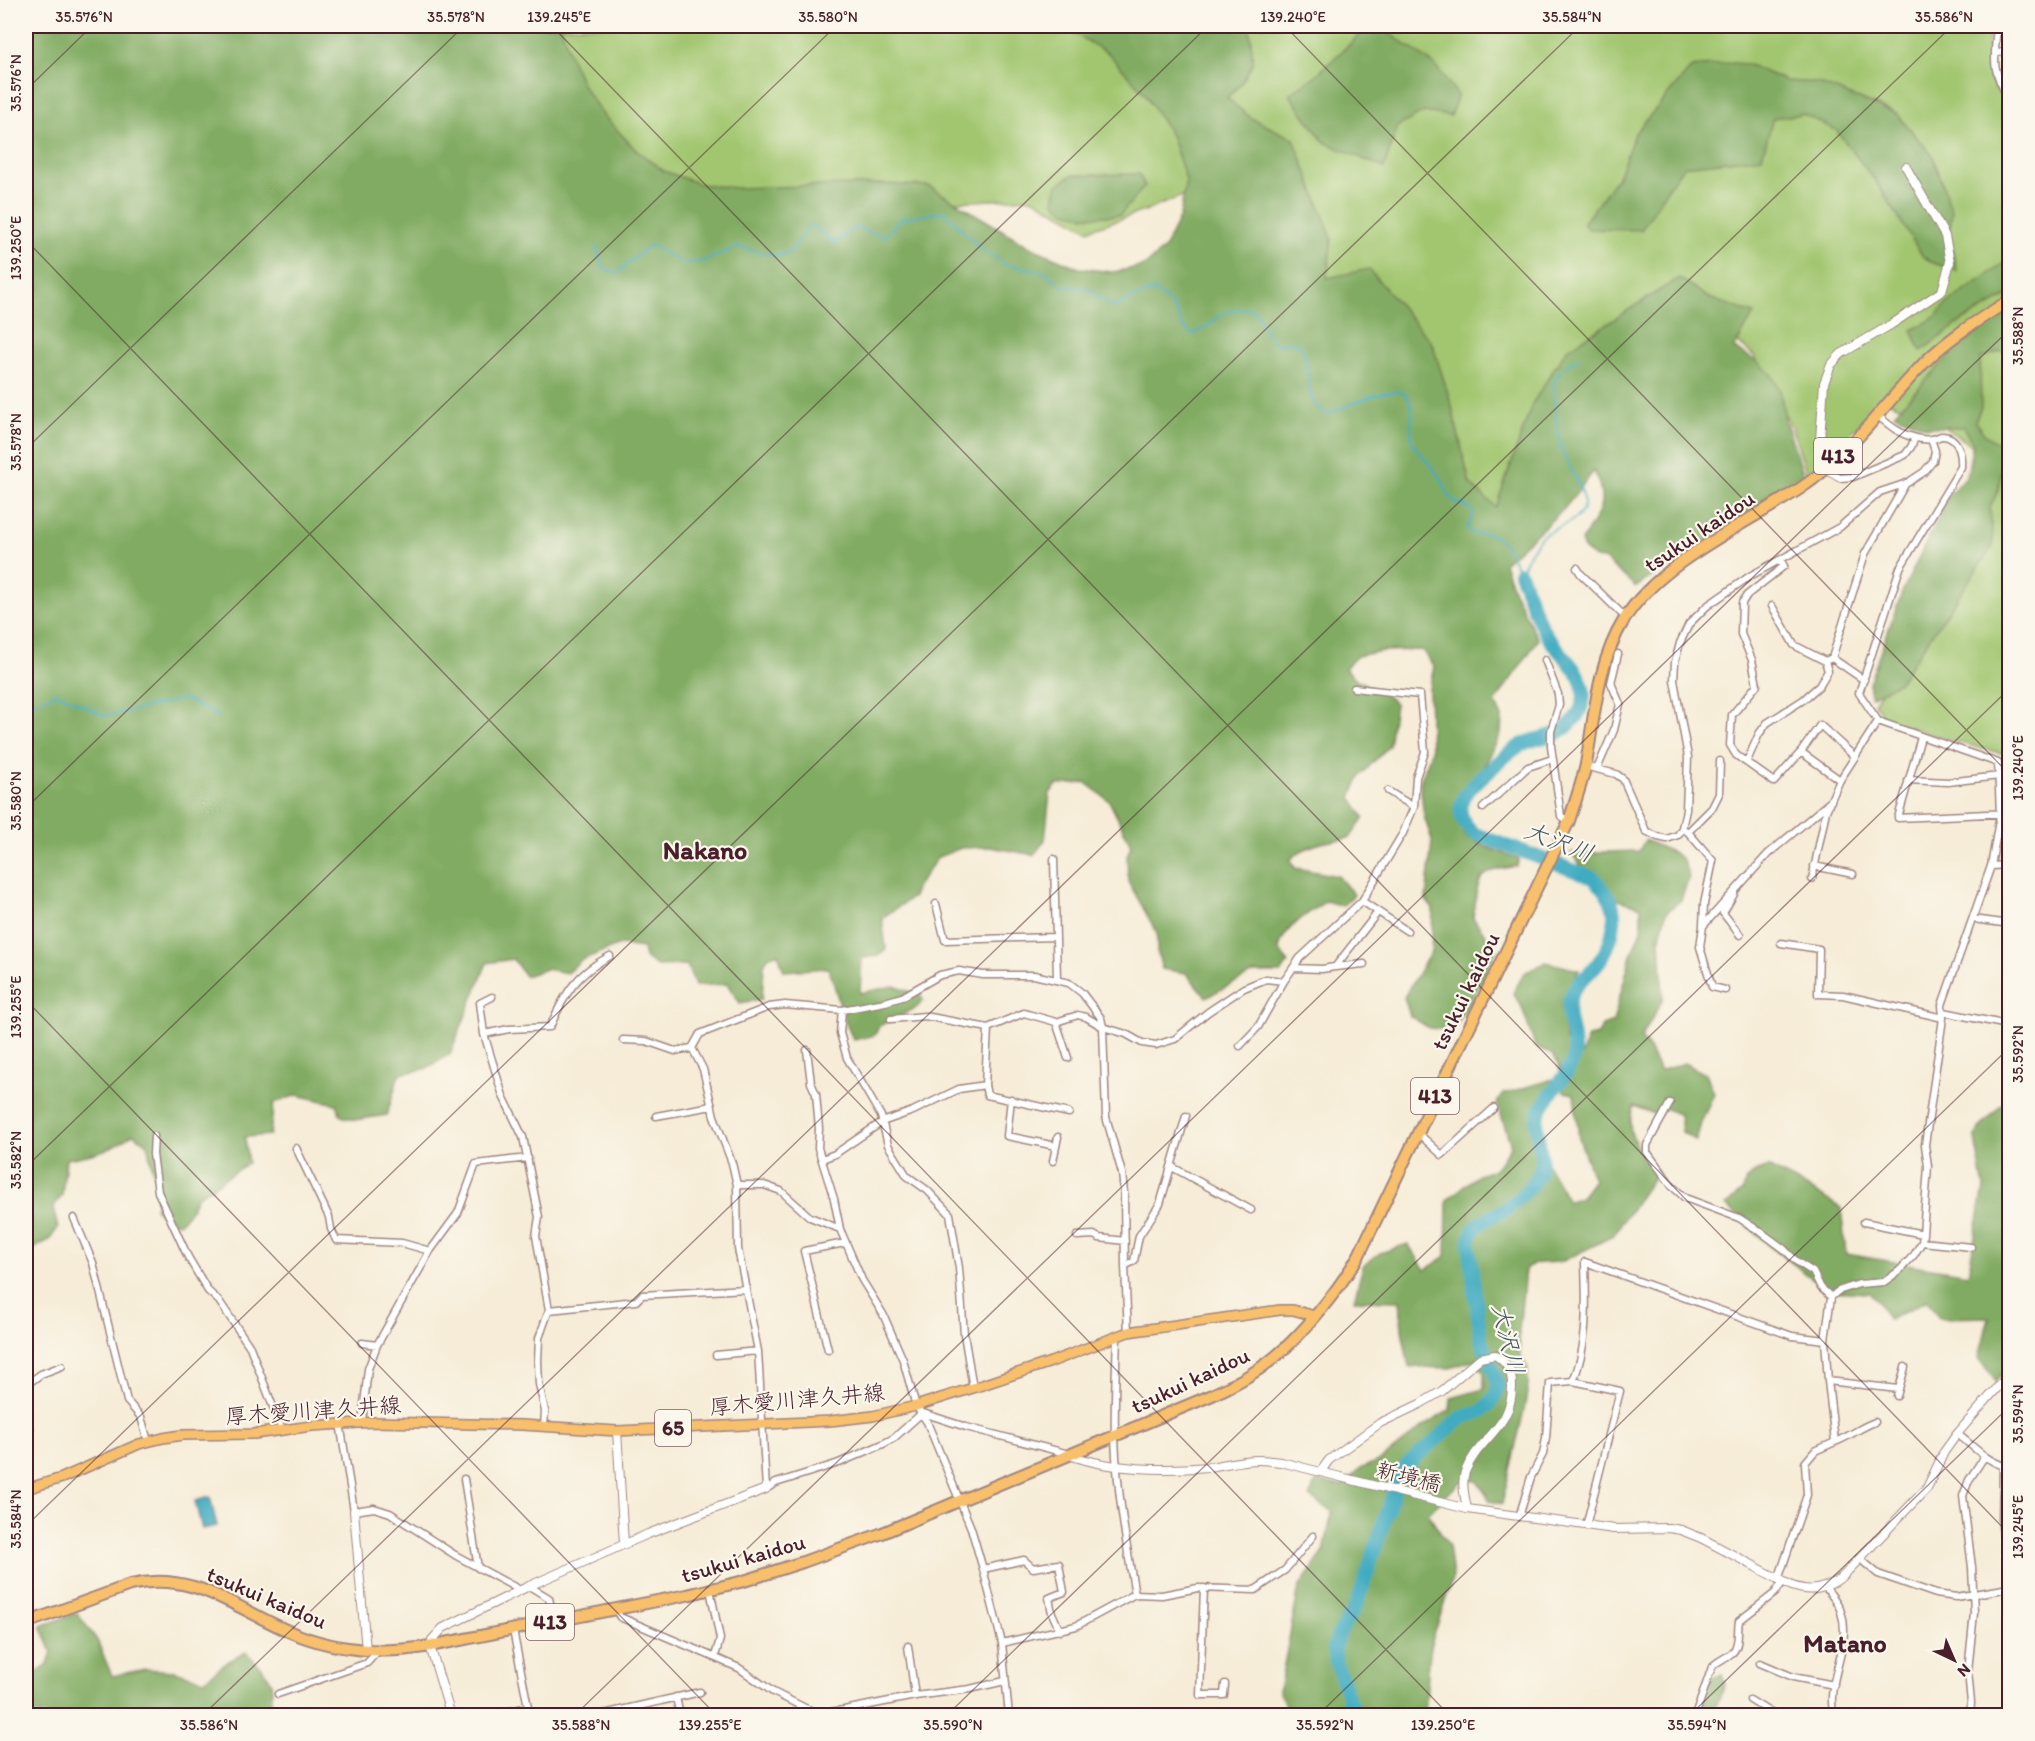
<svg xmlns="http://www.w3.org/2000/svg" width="2035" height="1741" font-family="Itim,'Klee One',sans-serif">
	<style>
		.green { fill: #a2c670; stroke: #76724e; stroke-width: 1.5 }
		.forest { fill: #81ab62; stroke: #666546; stroke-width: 1.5 }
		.water { fill: #41abc1; stroke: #466576; stroke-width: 1.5 }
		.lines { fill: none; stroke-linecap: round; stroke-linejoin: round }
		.stream { stroke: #41abc1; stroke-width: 2 }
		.river { stroke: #41abc1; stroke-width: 14 }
		.minor-casing { stroke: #a08681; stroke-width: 9 }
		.tertiary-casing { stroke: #a08681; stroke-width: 10 }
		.primary-casing { stroke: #a08681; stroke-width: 12 }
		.trunk-casing { stroke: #a08681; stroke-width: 14 }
		.minor { stroke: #fff; stroke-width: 6 }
		.tertiary { stroke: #fff; stroke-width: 8 }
		.primary { stroke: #f8bf6c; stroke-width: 9 }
		.trunk { stroke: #f8bf6c; stroke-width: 10 }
		.ticks { fill: none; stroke: #4a1f2b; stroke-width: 1.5; stroke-opacity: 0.45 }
		.labels { text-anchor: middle; stroke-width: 4.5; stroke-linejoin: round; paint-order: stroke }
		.shield { fill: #fbf7ec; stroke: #7f6065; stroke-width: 1.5 }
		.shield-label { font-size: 21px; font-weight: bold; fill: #4a1f2b }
		.street-label { font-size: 22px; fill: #4a1f2b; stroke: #fbf7ec }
		.water-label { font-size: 24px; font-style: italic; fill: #465767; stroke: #fbf7ec }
		.quarter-label { font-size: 26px; font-weight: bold; fill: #4a1f2b; stroke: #fbf7ec }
		.neatline { fill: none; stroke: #4a1f2b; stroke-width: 2 }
		.ticks-label { font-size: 15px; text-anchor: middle; fill: #4a1f2b }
	</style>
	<rect width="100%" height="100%" fill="#fbf7ec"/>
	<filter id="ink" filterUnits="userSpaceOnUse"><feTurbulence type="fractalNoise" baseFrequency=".0167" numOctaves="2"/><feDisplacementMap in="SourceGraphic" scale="12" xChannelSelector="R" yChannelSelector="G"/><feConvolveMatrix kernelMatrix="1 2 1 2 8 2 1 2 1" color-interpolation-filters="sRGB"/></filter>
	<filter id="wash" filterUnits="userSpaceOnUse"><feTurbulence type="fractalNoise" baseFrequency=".008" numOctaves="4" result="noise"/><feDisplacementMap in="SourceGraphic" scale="24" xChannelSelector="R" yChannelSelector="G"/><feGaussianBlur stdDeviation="1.35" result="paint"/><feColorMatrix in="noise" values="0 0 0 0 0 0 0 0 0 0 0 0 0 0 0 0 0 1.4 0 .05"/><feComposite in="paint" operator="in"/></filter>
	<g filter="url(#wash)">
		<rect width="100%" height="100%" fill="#f6ecd7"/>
		<path class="green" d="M490 26H1990L1987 57 1990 78 2010 113 2009 755 1952 741 1885 719 1874 703 1895 670 1984 454 1940 424 1882 398 1839 446 1807 474 1791 426 1754 356 1704 315 1546 437 1484 525 1222 180 1150 209 1088 230 1032 198 933 203 645 268Z"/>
		<path class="forest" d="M26 26H561L570 56 584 88 604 116 636 150 664 171 700 184 735 188 884 184 929 186 1030 247 1079 268 1113 272 1144 266 1164 249 1180 216 1186 180 1171 135 1144 93 1108 53 1062 26H1247L1250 30 1253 63 1242 82 1227 98 1251 118 1294 139 1332 238 1327 278 1369 269 1432 343 1451 403 1470 484 1496 507 1532 404 1566 350 1679 278 1709 298 1754 314 1734 348 1758 362 1771 374 1780 390 1786 423 1804 476 1636 587 1604 559 1595 558 1584 550 1581 541C1599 513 1609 504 1594 471L1564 509 1504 563 1513 589 1538 640 1495 702 1502 717 1501 733 1487 762 1461 797 1457 814 1464 835 1484 846 1519 859 1517 866C1473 873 1480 877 1473 918L1497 950 1475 994 1453 1030 1429 1028 1410 1016 1404 997 1431 952 1433 909 1426 900 1432 840 1424 816 1420 782 1431 752 1429 689 1434 667 1422 650 1382 651 1357 656 1345 668 1356 679 1390 698 1395 704 1389 746 1360 776 1351 797 1364 818 1350 838C1330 841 1304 844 1290 860L1295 868 1338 876 1354 895 1342 906 1326 901C1308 914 1283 927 1279 949L1288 963 1281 973H1254L1206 997 1186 973 1162 969 1157 951V933L1128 881 1127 856 1131 845 1109 801 1086 783 1057 785 1050 793 1045 840 1034 855 990 847 961 848 938 857 917 886 913 897 882 918 886 949 879 956 862 958 860 993 894 986 921 995 923 1001 916 1008 879 1026 875 1035 854 1040C841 1019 838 991 828 968L784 971 778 953 768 957 764 965 762 999 740 1003 727 984 695 986 687 965 657 966 645 958 643 948 620 945 581 960 567 973 546 969 525 976 513 959 487 963 450 1054 425 1069 399 1074 387 1115 355 1120 341 1116 336 1104 297 1095 274 1103 270 1135 245 1137 248 1163 197 1197 190 1211 180 1223 166 1221 155 1208 160 1189 157 1188 147 1144 133 1134C110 1151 93 1155 66 1159L62 1196 53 1207 58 1228 49 1240 35 1248 26 1238Z
			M1383 29 1435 65 1458 95 1450 116 1424 112 1398 126 1384 168 1324 142 1289 94 1315 76 1365 30Z
			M1730 63 1747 64 1786 81 1818 83 1897 114 1933 156 1952 212 1949 234 1957 271 1931 262 1922 255 1876 182 1836 130 1803 114 1773 118 1762 157 1685 166C1667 185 1656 209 1641 230L1589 229 1583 224 1619 175 1635 133 1692 67Z
			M1139 174 1145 186 1120 215C1097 217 1072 220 1054 202L1057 185 1072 175Z
			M2009 260V295L1962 321 1921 351 1912 330 1934 318 1949 302Z
			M2009 309V349L1980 358 1981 407 1975 422 1985 435 2005 448 1998 491 1990 507 1993 546 1899 682 1871 697 1869 683 1903 590 1950 494 1967 476 1973 443 1963 427H1927L1894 414C1930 376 1964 336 2009 309Z
			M1645 840 1674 853 1683 860 1689 877 1681 900 1666 913 1660 937 1663 999 1641 1038 1647 1045 1660 1071 1684 1063 1706 1074 1714 1093 1701 1123 1696 1141 1682 1132 1680 1115 1662 1107 1659 1116 1634 1106C1622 1135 1640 1150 1657 1172L1613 1236 1561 1262 1540 1263 1531 1265 1525 1270 1519 1331 1520 1354 1528 1368V1387L1524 1410 1502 1504 1490 1501 1477 1480 1460 1482 1428 1514 1449 1546 1453 1577 1430 1647 1425 1715H1289L1279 1691 1299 1587 1324 1552 1332 1511 1309 1497 1317 1481 1342 1486 1360 1469 1382 1459 1425 1425 1450 1410 1451 1398 1484 1389V1372L1474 1360 1450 1368 1409 1367 1402 1330 1400 1301 1354 1300 1363 1266 1380 1253 1408 1244 1425 1270 1446 1256 1447 1200 1478 1175 1496 1169 1511 1146 1497 1102 1503 1094 1553 1079 1556 1096 1534 1118 1536 1152 1547 1164 1568 1201 1581 1197 1594 1180 1579 1138 1574 1094 1564 1092 1559 1066 1553 1055 1535 1046 1521 1005 1513 994 1524 973 1546 962 1579 970 1562 1006 1566 1041 1582 1054 1588 1037 1598 1035 1602 1026 1613 1022 1631 955 1641 930V907L1613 898 1582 867 1571 853 1639 851Z
			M2009 1096V1364L1996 1382 1979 1358 1989 1317 1939 1318 1927 1300 1889 1320 1877 1300 1869 1293 1829 1291 1768 1245 1726 1205 1743 1190 1746 1180 1755 1172 1768 1167 1803 1185 1841 1208 1846 1254 1968 1274 1984 1188 1975 1139 1979 1129Z
			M77 1613 97 1640 112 1676 145 1669 175 1671 204 1680 229 1661 246 1652C270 1677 278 1679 268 1715H26V1670L34 1676 48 1663 52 1652 41 1626Z
			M1722 1675 1725 1685 1712 1715H1700L1713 1678Z"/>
		<path class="water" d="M210 1497 217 1526 202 1529 195 1501Z"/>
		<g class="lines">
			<path class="stream" d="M596 246 604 269 617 273 650 245 682 263 702 262 738 247 778 256 792 250 811 224 835 243 854 227 884 237 902 218 945 212 981 249 1004 264 1045 272 1063 287 1088 288 1113 307 1154 290 1172 304 1184 328 1191 334C1204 332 1212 321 1223 314 1232 309 1241 309 1251 308 1267 319 1258 333 1279 345L1294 341C1318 357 1296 405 1329 414 1349 406 1383 387 1404 393 1420 412 1406 424 1413 444L1442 480 1448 494 1455 502 1470 508 1473 512V516L1467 527C1471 537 1483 532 1492 535 1506 540 1513 561 1520 573
				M1520 573C1526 559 1531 548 1541 537 1553 526 1581 524 1584 505 1585 490 1568 467 1563 453 1559 442 1551 390 1555 380 1560 369 1570 364 1579 358
				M26 706 57 693 106 716 185 699 220 717"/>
			<path class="river" d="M1355 1716 1336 1662 1334 1648 1338 1635 1357 1604 1399 1476 1408 1464 1461 1418 1480 1412 1488 1406 1494 1398 1498 1387 1495 1375 1481 1340 1469 1244C1470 1241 1471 1235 1473 1231 1480 1220 1496 1216 1507 1208 1518 1200 1532 1187 1538 1175 1547 1157 1533 1136 1538 1116 1545 1094 1573 1074 1574 1054 1576 1033 1563 1016 1571 995 1575 984 1584 979 1591 971 1604 958 1612 941 1614 922 1616 903 1606 892 1594 878L1475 834C1444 808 1469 788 1491 769 1501 760 1511 750 1523 744 1537 737 1553 738 1566 728 1574 721 1581 713 1583 702 1589 676 1560 655 1547 636 1535 617 1528 593 1520 573"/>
		</g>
	</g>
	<g filter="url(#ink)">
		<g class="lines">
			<g class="minor-casing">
				<path id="minor" d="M1997 26C1994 61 1991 69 2010 101
					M1995 54 2010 50
					M1826 470 1840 478 1853 477 1905 455 1911 447 1915 438
					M1781 561 1784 566 1747 595 1742 603 1741 634 1752 660 1757 685 1732 715 1730 745 1736 755 1774 782 1801 752 1820 725 1855 757
					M1577 568 1581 574 1625 617
					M1772 606 1794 645 1825 661 1832 658 1864 680
					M1832 658 1865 554 1906 483
					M1545 660 1558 694 1559 705 1551 731V746L1561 816 1569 821
					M1921 737 1898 818 2010 813
					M1801 752 1840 780
					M1747 761 1759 734 1767 723 1803 700 1819 686 1828 671 1825 661
					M1585 766 1616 774 1623 779 1646 831 1658 837 1667 839 1678 835 1682 828 1686 810 1688 757 1674 680 1675 662 1680 643 1689 624 1707 606 1750 576 1840 527 1880 492 1907 483 1924 472 1933 461 1935 451 1931 439
					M1597 769 1614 730 1620 704 1611 683 1618 654
					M1908 780 1948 782 1999 776
					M1388 791 1414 807
					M1483 808 1528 767 1552 759
					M1682 828 1688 832 1713 861 1704 904 1703 925
					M1688 832 1712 808 1719 794 1720 761
					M1054 859 1057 979
					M1814 866 1853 874
					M1991 866 2010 865
					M1812 879 1826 811 1840 780 1878 721
					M1734 894 1723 913 1740 935
					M1362 901 1407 931
					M936 904 945 940 1055 937
					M1973 919 2010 924
					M1781 943 1819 949 1818 994 1843 995 1943 1018
					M1335 967 1364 964
					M1293 968 1322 969 1335 967 1378 912
					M1725 990 1712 987 1700 947 1703 926 1768 854 1831 801
					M492 997 480 1003 484 1034 503 1096 523 1137 539 1217 536 1236 549 1310 539 1338 538 1361 539 1384 545 1411 544 1426
					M842 1010 840 1033 847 1058 881 1116 888 1145 907 1176 927 1190 950 1214 959 1268 964 1334 973 1388
					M1944 1012 2003 1024 2010 993
					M891 1019 925 1016 988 1028 1024 1013 1056 1022 1078 1015 1086 1017 1103 1027 1126 1034 1142 1043 1156 1045 1175 1039 1208 1012 1244 988 1266 979 1284 981 1300 958 1362 901 1403 833 1414 807 1416 777 1425 752 1420 695 1354 688
					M1056 1022 1068 1058
					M988 1028 985 1085 987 1095 1069 1113
					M484 1034 509 1029 550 1027C565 993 576 974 610 956
					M623 1040 646 1041 675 1051 692 1048
					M1240 1046 1258 1027 1284 981
					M692 1048 700 1034 769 1007 785 1005 842 1010 885 1002 902 997 940 975 959 971 983 975H1034L1069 983 1082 993 1101 1018 1103 1027 1106 1117 1122 1173 1124 1193 1125 1266 1128 1332
					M692 1048 703 1069 714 1116 732 1163 737 1185 738 1249 758 1351 766 1489
					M807 1050 811 1083 816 1094 819 1129 818 1148 834 1199 840 1229 862 1280 883 1314 903 1360 916 1406 927 1422 971 1528 983 1569 1002 1643 1009 1716
					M1011 1099 1007 1136 1056 1146
					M1670 1103 1647 1145V1152L1672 1186 1685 1198 1739 1218 1761 1232 1784 1249 1796 1261 1813 1272 1821 1288 1831 1297
					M656 1116 712 1106
					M1418 1133 1442 1155 1494 1108
					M154 1136 153 1154 158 1192 188 1257 208 1291 219 1301 250 1347 282 1430
					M296 1148 329 1217 331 1229 336 1240 402 1243 430 1251
					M822 1159 835 1154 882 1122 913 1111 959 1089 985 1085
					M1053 1161 1058 1137
					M1172 1167 1251 1210
					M737 1185H764L781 1191 810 1217 840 1229
					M74 1218 93 1263 127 1401 141 1417 148 1441
					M1864 1222 1923 1234
					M1077 1236 1094 1235 1099 1238 1125 1241
					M1922 1242 1971 1247
					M1125 1266 1134 1261 1139 1236 1160 1204 1186 1116
					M549 1310 636 1301 642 1295 746 1289
					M1117 1336C1116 1369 1114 1404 1115 1438 1117 1490 1126 1543 1135 1594
					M362 1343 377 1345
					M828 1350 804 1251 845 1243
					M716 1355 758 1351
					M1573 1381C1589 1344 1586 1302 1585 1262L1792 1336 1825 1340
					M1828 1381 1898 1389
					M26 1385 41 1374 62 1366
					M1897 1396 1905 1367
					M923 1413 966 1427 1069 1454
					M26 1418 30 1429
					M362 1422 368 1369 377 1345 430 1251 458 1213 476 1164 528 1158
					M340 1423 354 1511 374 1508 390 1513 455 1555 520 1590
					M1957 1434C1974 1446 1988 1464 2010 1467
					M1835 1442C1850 1436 1861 1427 1875 1422
					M2003 1466 2002 1527 2010 1587
					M464 1479 478 1568
					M766 1489 776 1483 839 1463 883 1444 894 1438 922 1413
					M1519 1517 1531 1477 1543 1454 1546 1438 1550 1383 1573 1381 1620 1391 1586 1526
					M1859 1558 1878 1574 1936 1594 1956 1597 2010 1588
					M983 1569 1024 1560 1033 1568 1059 1564 1064 1592 1049 1598 1052 1613 1060 1631
					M1778 1580 1807 1495 1805 1463 1815 1451 1835 1442 1828 1381 1825 1340 1831 1297 1838 1291 1859 1284 1884 1282 1899 1271 1914 1255 1922 1242 1923 1234 1928 1166 1925 1145 1943 1018 1942 1005 1991 866 2000 815 1998 763 1878 721 1859 693 1900 568 1961 467C1962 454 1958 435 1941 436 1938 437 1935 439 1932 439 1926 440 1919 439 1913 437 1899 434 1888 424 1877 415
					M529 1586 549 1598 554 1622
					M1204 1588 1200 1695H1224L1225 1684
					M1826 1588C1831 1595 1839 1603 1841 1612 1853 1646 1824 1682 1834 1716
					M710 1589 720 1639 716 1653
					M615 1609 620 1617 739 1668 773 1692 813 1712 822 1713 844 1710 915 1696 970 1689 1005 1681
					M1002 1643 1076 1626 1135 1594 1162 1595 1198 1588 1255 1590 1285 1570 1313 1536
					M908 1646 915 1696
					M1760 1663 1793 1677 1834 1685
					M278 1694 367 1663 379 1650
					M676 1697 680 1716
					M1750 1700 1776 1716
					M488 1716 528 1707 513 1630
					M595 1716 700 1692
					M1695 1716 1712 1667C1718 1660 1727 1658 1733 1652 1740 1644 1737 1631 1739 1621L1775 1593 1783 1582
					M1970 1716 1971 1703 1968 1671 1974 1613 1972 1567 1963 1496 1969 1480 1984 1457"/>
			</g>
			<g class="tertiary-casing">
				<path id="tertiary" d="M1826 470 1821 455 1820 440 1824 383 1831 365 1841 354 1892 324 1942 291 1950 262 1945 236 1906 167
					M617 1431 624 1544
					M1070 1455C1110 1470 1165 1471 1208 1467 1225 1465 1241 1460 1258 1460 1266 1460 1274 1461 1281 1462L1467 1509 1614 1529 1669 1528 1681 1530 1701 1538 1792 1586C1812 1593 1825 1589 1842 1577L1927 1488 1944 1452 1957 1434 2010 1373
					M1321 1471 1329 1460 1380 1423 1420 1404 1442 1391 1480 1358 1495 1355C1507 1363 1512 1371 1512 1385 1513 1428 1478 1438 1465 1472 1461 1484 1465 1497 1467 1509
					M354 1511 366 1650
					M451 1716 430 1646 432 1640 443 1628 529 1586 648 1534 766 1489
					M791 1716 809 1710"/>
			</g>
			<g class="primary-casing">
				<path id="primary" d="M26 1489 62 1478 139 1444 163 1438 182 1435 254 1434 312 1426 375 1422 522 1425 617 1431 830 1421 873 1416 916 1406 973 1388 1051 1362 1128 1332 1280 1310H1293L1315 1316"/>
			</g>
			<g class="trunk-casing">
				<path id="trunk" d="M26 1623 130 1585C197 1569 240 1613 298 1635 340 1651 386 1654 430 1646L687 1595 744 1581 803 1562 880 1534 1210 1396C1261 1373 1287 1351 1322 1308 1336 1291 1348 1274 1359 1255L1569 821C1575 802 1582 783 1586 764 1595 714 1597 664 1624 620 1658 563 1746 524 1801 488 1850 455 1885 403 1925 362 1950 337 1980 319 2010 300"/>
			</g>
			<use href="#minor" class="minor"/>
			<use href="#tertiary" class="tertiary"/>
			<use href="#primary" class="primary"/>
			<use href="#trunk" class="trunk"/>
		</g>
	</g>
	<path class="ticks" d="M552 26 2010 1535M1285 26 2010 775M26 90 92 26M26 240 1450 1716M26 449 464 26M26 808 836 26M26 1000 717 1716M26 1167 1208 26M26 1526 1580 26M202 1716 1952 26M574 1716 2010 329M946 1716 2010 688M1317 1716 2010 1047M1689 1716 2010 1406"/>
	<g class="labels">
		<g class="shield">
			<rect x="1814" y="438" width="48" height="36" rx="4.5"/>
			<rect x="1411" y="1078" width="48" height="36" rx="4.5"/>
			<rect x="655" y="1410" width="36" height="36" rx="4.5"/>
			<rect x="526" y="1604" width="48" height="36" rx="4.5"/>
		</g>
		<g class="shield-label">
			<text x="1838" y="463">413</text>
			<text x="1435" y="1103">413</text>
			<text x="673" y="1435">65</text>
			<text x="550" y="1629">413</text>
		</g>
		<g class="street-label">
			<text transform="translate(1699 531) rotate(-34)" y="8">tsukui kaidou</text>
			<text transform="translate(1465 991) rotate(-64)" y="8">tsukui kaidou</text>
			<text transform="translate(1190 1380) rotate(-25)" y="8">tsukui kaidou</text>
			<text transform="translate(797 1399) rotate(-5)" y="8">厚木愛川津久井線</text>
			<text transform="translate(313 1410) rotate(-4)" y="8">厚木愛川津久井線</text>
			<text transform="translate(1409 1476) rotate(14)" y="8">新境橋</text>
			<text transform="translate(743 1558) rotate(-16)" y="8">tsukui kaidou</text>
			<text transform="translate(267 1597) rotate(23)" y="8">tsukui kaidou</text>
		</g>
		<g class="water-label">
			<text transform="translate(1559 842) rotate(21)" y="8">大沢川</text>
			<text transform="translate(1508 1339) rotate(77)" y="8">大沢川</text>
		</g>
		<g class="quarter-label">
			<text x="705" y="859">Nakano</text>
			<text x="1845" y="1652">Matano</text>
		</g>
	</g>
	<rect width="2035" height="1741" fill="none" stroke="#fbf7ec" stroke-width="66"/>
	<g transform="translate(1954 1660) rotate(136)" stroke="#fbf7ec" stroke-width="4.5" paint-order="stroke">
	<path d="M0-4.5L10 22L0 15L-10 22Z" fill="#4a1f2b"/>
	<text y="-9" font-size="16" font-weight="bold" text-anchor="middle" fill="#4a1f2b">N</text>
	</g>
	<rect x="33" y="33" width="1969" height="1675" class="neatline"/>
	<g class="ticks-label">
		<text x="84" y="22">35.576°N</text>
		<text x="456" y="22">35.578°N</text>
		<text x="559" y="22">139.245°E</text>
		<text x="828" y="22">35.580°N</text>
		<text x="1293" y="22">139.240°E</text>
		<text x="1572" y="22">35.584°N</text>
		<text x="1944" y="22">35.586°N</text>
		<text transform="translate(16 83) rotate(-90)" y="5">35.576°N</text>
		<text transform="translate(16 248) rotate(-90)" y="5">139.250°E</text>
		<text transform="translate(2018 336) rotate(-90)" y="5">35.588°N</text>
		<text transform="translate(16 442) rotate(-90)" y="5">35.578°N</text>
		<text transform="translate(2018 768) rotate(-90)" y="5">139.240°E</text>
		<text transform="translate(16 801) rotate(-90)" y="5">35.580°N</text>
		<text transform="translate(16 1007) rotate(-90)" y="5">139.255°E</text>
		<text transform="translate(2018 1054) rotate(-90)" y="5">35.592°N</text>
		<text transform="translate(16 1160) rotate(-90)" y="5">35.582°N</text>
		<text transform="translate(2018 1414) rotate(-90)" y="5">35.594°N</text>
		<text transform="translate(16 1519) rotate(-90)" y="5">35.584°N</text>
		<text transform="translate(2018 1527) rotate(-90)" y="5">139.245°E</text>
		<text x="209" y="1730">35.586°N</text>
		<text x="581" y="1730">35.588°N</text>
		<text x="710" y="1730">139.255°E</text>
		<text x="953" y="1730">35.590°N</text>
		<text x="1325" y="1730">35.592°N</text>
		<text x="1443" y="1730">139.250°E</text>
		<text x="1697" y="1730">35.594°N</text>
	</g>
</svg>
